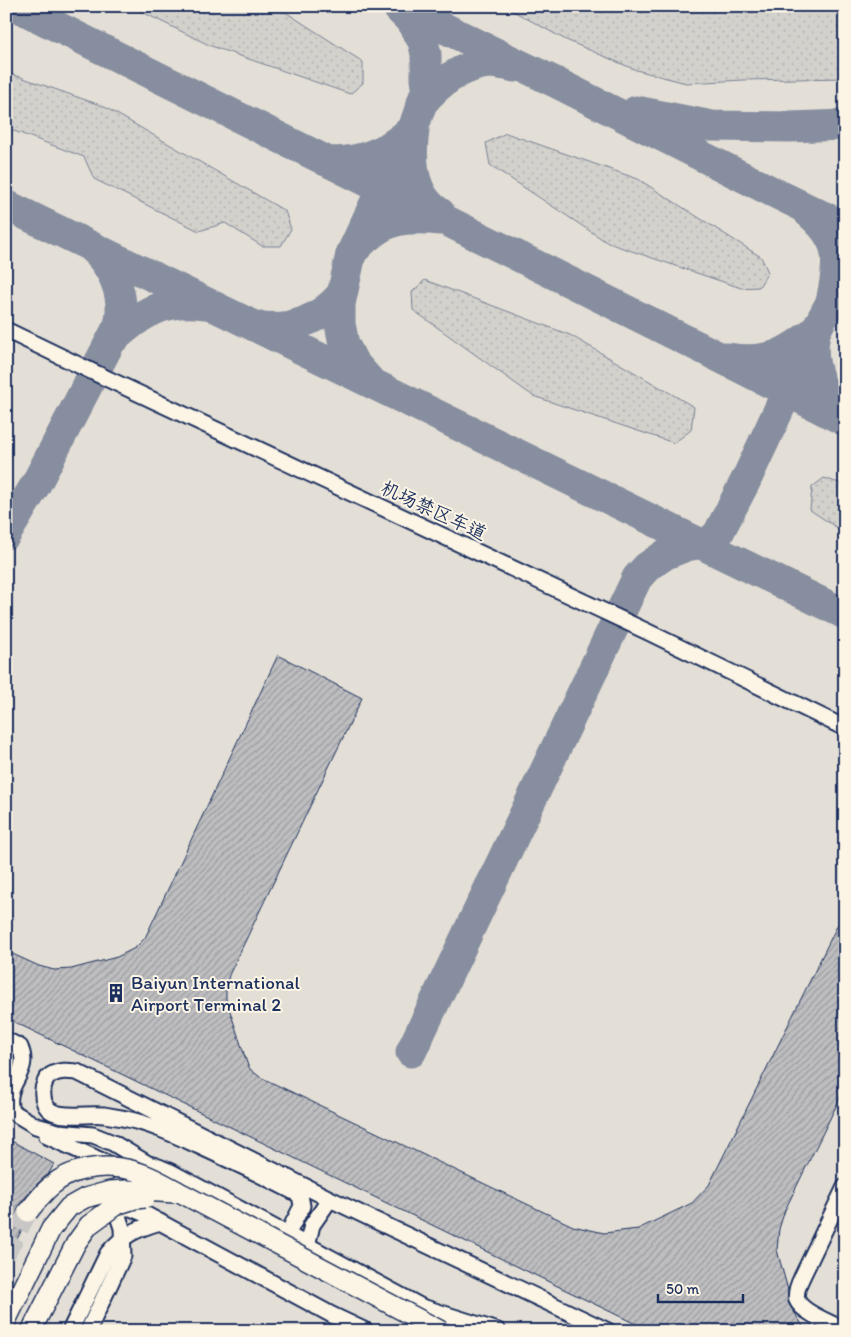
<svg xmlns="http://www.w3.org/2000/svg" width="851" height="1337" font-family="Itim,'LXGW WenKai TC',sans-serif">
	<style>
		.built { fill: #e3dfd6 }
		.grass { fill: url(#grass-dots); stroke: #778095 }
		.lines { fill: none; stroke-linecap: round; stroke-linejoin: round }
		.taxiway { stroke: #878e9f; stroke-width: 31 }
		.building { fill: url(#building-hatch); stroke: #1b2f5e }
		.major-tunnel { stroke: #c8c7c6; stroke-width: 19; stroke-dasharray: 19 9; stroke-linecap: butt }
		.minor-casing { stroke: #1b2f5e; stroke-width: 19 }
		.minor { stroke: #fcf5e5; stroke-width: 15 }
		.major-bridge-casing { stroke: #1b2f5e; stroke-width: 22; stroke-linecap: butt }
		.major-bridge { stroke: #fcf5e5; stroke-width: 19 }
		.labels { text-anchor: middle; stroke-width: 4; stroke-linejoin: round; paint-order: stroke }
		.street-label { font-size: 19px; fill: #1b2f5e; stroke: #fcf5e5 }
		.poi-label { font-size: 19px; fill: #1b2f5e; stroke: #fcf5e5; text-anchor: start }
	</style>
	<defs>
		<pattern id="grass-dots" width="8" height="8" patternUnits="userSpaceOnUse" patternTransform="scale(1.25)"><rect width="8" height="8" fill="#d3d1cc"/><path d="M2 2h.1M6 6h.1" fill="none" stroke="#b5b4b2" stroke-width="1.8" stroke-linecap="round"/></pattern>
		<pattern id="building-hatch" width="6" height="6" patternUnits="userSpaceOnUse" patternTransform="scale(1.25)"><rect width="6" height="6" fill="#bebec0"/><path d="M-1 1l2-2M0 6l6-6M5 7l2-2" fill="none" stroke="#9a9b9f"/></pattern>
	</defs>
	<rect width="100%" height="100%" fill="#f3ede0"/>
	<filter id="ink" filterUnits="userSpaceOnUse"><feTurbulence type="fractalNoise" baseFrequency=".02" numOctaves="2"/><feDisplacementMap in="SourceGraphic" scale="10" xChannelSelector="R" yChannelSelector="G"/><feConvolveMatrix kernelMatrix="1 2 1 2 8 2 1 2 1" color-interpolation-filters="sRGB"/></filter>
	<g filter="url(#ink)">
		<path class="built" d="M6 6H845V1331H6Z"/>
		<path class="grass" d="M130 6H276L363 62V83L350 94 211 46Z
			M504 6H845V78L744 80 686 83 636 70 566 40Z
			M6 72 103 106 285 211 291 229 281 246H262L225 223 199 231 94 179 84 157 6 128Z
			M506 133 638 179 761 257 768 272 759 287 741 288 608 243 490 165 486 143Z
			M425 280 570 335 694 407 691 430 674 443 533 396 413 310 412 292Z
			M824 478 845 485V533L810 510 812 487Z"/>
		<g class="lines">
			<path class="taxiway" d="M16 6C292 145 570 280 845 421
				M399 6 555 82 771 191 845 227
				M422 103C438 83 462 66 488 63 497 63 506 65 515 67
				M636 111 712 126 790 127 845 125
				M414 130C410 160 412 196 440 213
				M326 161C356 165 388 152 410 131
				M6 205 845 614
				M809 213C841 240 840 259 832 297
				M356 248C383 219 402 216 441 220
				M257 326C290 332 320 320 342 294
				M815 334C808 364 823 398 844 418
				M112 340C140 314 164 298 204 304
				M728 358C767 364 786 355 816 330
				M369 380 353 362 344 344 340 324V304L351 254 382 188 414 126 426 91V54L423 41 410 20 399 9
				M6 534 36 484 119 325C126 298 114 267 93 249
				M411 1052 637 578 647 567 666 554 686 546 709 542 718 534 746 480 816 330 845 276"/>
		</g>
		<path class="building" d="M278 655 362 698 229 975 226 987V999L248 1066 251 1070 260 1077 573 1226 604 1233 638 1229 692 1203 709 1185 838 924 845 928V1088L785 1210 779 1229 777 1250 788 1290V1302L806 1331H650L6 1018V951L39 966 54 970 71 969 117 957 135 948 145 938Z
			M6 1138 54 1164 49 1173 37 1184 19 1205 17 1211V1216L21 1221 25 1223 6 1262Z"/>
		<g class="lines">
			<path class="major-tunnel" d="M6 1254 28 1212"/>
			<g class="minor-casing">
				<path id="minor" d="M6 330 93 372 648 632 845 728
					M6 1040 20 1047C32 1074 3 1082 11 1111L36 1126 58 1132 93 1135 113 1143 148 1164
					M47 1136 115 1167
					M845 1187 802 1277C799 1283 795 1293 797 1300 802 1313 833 1324 845 1330
					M111 1197C119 1185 131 1163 148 1164 156 1165 165 1170 171 1172L422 1307 498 1331
					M114 1208H131L143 1213 332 1315 366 1331
					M287 1235 302 1206 300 1195C266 1177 232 1161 197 1145 173 1134 149 1123 122 1118 116 1117 110 1116 104 1115 90 1113 63 1119 51 1111 40 1104 40 1082 51 1075 60 1070 68 1071 77 1072L330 1199 608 1331
					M307 1246 312 1225 330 1199
					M70 1331 108 1253C124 1234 137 1229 160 1222
					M88 1331 123 1256 122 1228 118 1216 103 1208"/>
			</g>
			<use href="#minor" class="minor"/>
			<g class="major-bridge-casing">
				<path id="major-bridge" d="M28 1212C35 1203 43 1193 51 1186 71 1168 102 1164 127 1169 147 1173 166 1185 183 1194L441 1331
					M6 1321 51 1229 69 1207 85 1198 110 1191 127 1190 175 1193
					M31 1331 76 1243 89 1225 116 1205 135 1199 145 1198"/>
			</g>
			<use href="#major-bridge" class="major-bridge"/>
		</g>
	</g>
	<defs>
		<g id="building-bare" transform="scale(1.5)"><path d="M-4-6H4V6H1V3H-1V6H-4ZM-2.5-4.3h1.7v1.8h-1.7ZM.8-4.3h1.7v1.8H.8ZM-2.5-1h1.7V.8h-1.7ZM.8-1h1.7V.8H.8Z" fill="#1b2f5e" stroke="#fcf5e5" stroke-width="2.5" paint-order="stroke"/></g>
	</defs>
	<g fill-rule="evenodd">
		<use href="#building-bare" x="116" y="993"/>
	</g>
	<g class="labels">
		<g class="street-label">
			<text transform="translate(434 510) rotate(25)" y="7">机场禁区车道</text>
		</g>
		<g class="poi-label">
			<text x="131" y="989">Baiyun International<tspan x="131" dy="22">Airport Terminal 2</tspan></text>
		</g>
	</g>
	<rect width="851" height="1337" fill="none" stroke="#fcf5e5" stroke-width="25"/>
	<rect x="12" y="12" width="826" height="1312" fill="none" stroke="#1b2f5e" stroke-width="2" filter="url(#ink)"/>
	<path d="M658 1294v8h85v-8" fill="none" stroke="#1b2f5e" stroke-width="2.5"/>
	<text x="666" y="1294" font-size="15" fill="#1b2f5e" stroke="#fcf5e5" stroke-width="4" paint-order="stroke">50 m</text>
</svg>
